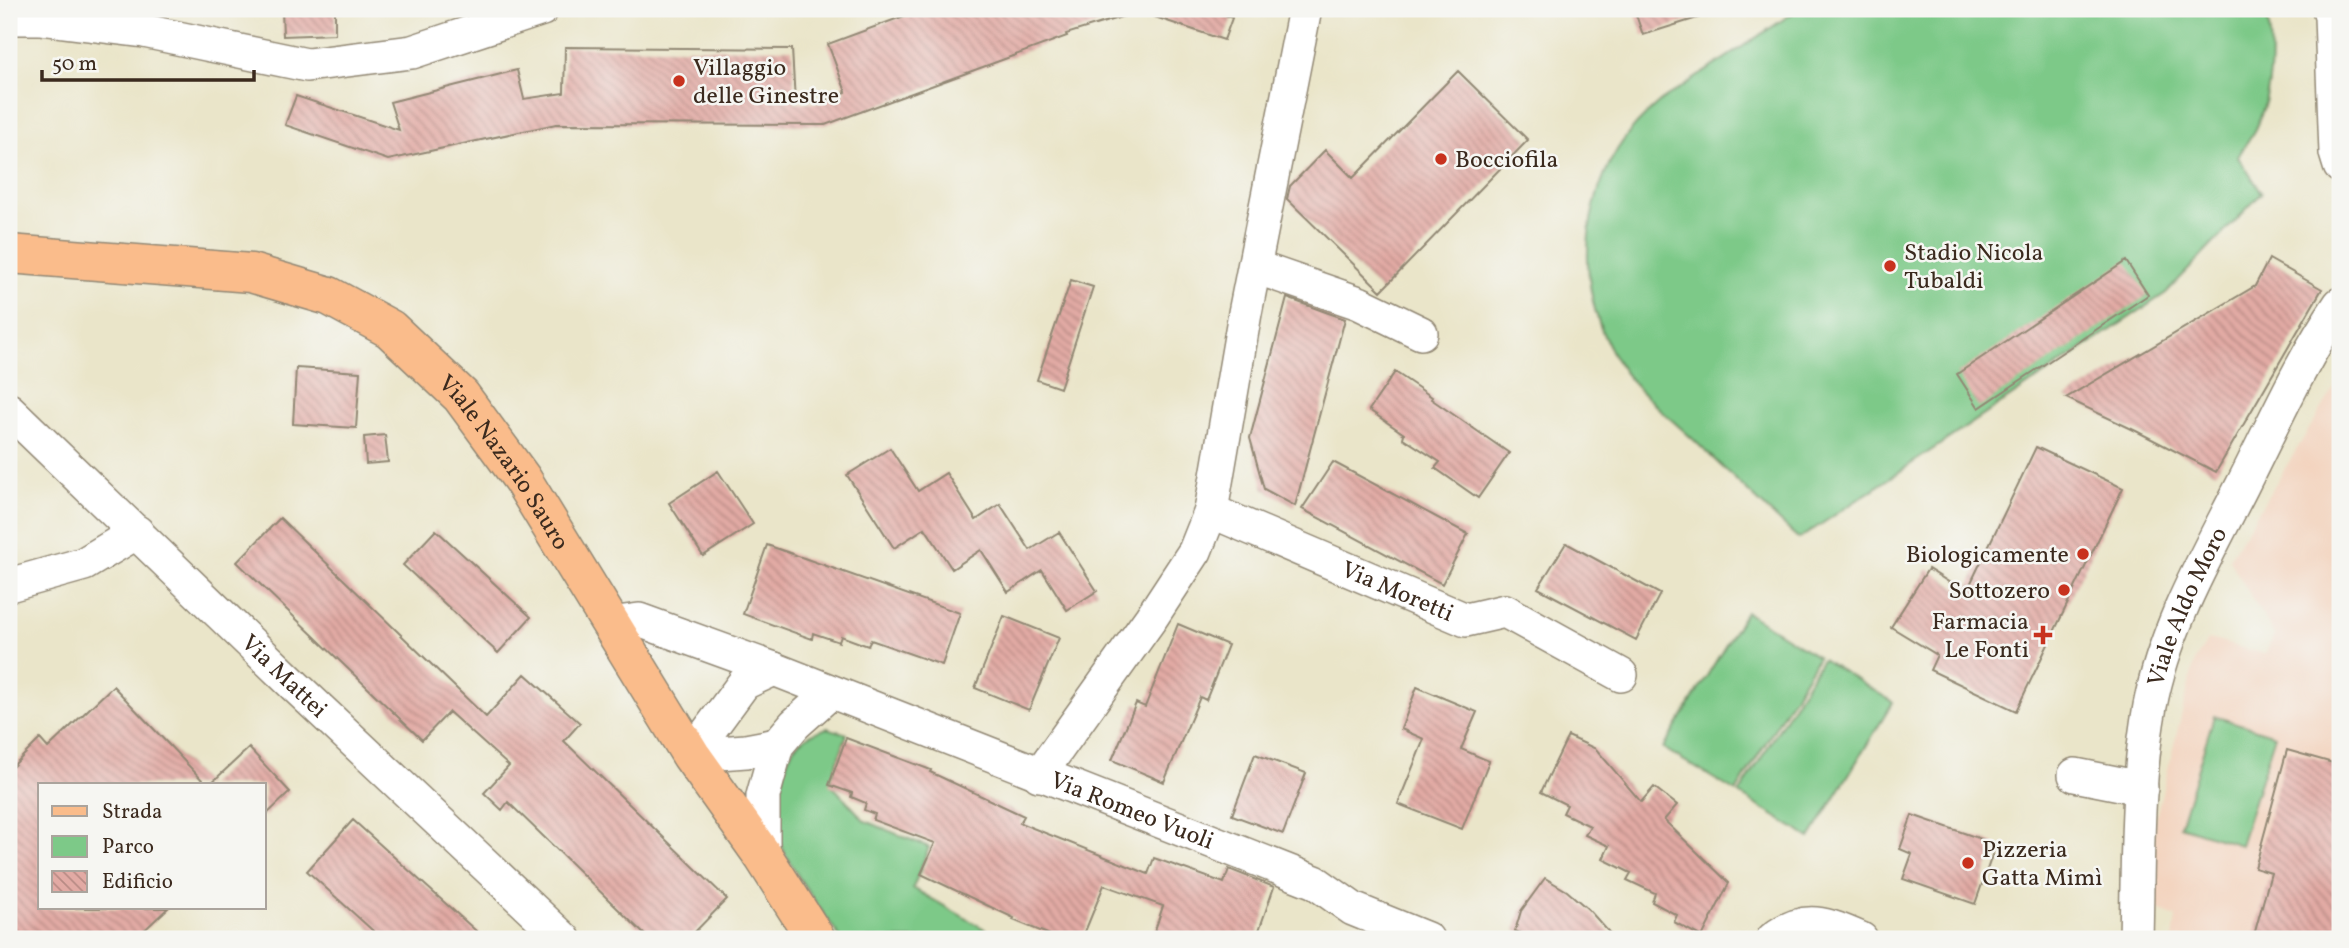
<svg xmlns="http://www.w3.org/2000/svg" width="2349" height="948" font-family="Vollkorn,serif">
	<style>
		.built { fill: #f3d4bf }
		.park { fill: #7dc988; stroke: #5c7a53; stroke-width: 2 }
		.building { fill: url(#building-back-hatch) }
		.lines { fill: none; stroke-linecap: round; stroke-linejoin: round }
		.minor-casing { stroke: #928874; stroke-width: 36 }
		.major-casing { stroke: #928874; stroke-width: 41 }
		.minor { stroke: #fff; stroke-width: 33 }
		.major { stroke: #fabc8b; stroke-width: 38 }
		.poi-dot { fill: #c8321e; stroke: #f6f6f2; stroke-width: 2.5 }
		.labels { text-anchor: middle; stroke-width: 5; stroke-linejoin: round; paint-order: stroke }
		.poi-label { font-size: 24px; fill: #3b2a1e; stroke: #f6f6f2; text-anchor: start }
		.street-label { font-size: 24px; fill: #3b2a1e; stroke: #f6f6f2 }
	</style>
	<defs>
		<pattern id="building-back-hatch" width="6" height="6" patternUnits="userSpaceOnUse" patternTransform="scale(1.75)"><rect width="6" height="6" fill="#e2aaa4"/><path d="M-1 5l2 2M0 0l6 6M5-1l2 2" fill="none" stroke="#b88b85"/></pattern>
	</defs>
	<rect width="100%" height="100%" fill="#f6f6f2"/>
	<filter id="ink" filterUnits="userSpaceOnUse"><feTurbulence type="fractalNoise" baseFrequency=".0143" numOctaves="2"/><feDisplacementMap in="SourceGraphic" scale="14" xChannelSelector="R" yChannelSelector="G"/><feConvolveMatrix kernelMatrix="1 2 1 2 8 2 1 2 1" color-interpolation-filters="sRGB"/></filter>
	<filter id="wash" filterUnits="userSpaceOnUse"><feTurbulence type="fractalNoise" baseFrequency=".00686" numOctaves="4" result="noise"/><feDisplacementMap in="SourceGraphic" scale="28" xChannelSelector="R" yChannelSelector="G"/><feGaussianBlur stdDeviation="1.57" result="paint"/><feColorMatrix in="noise" values="0 0 0 0 0 0 0 0 0 0 0 0 0 0 0 0 0 1.4 0 .05"/><feComposite in="paint" operator="in"/></filter>
	<g filter="url(#wash)">
		<rect width="100%" height="100%" fill="#eae5c9"/>
		<path class="built" d="M2340 379V939H2173L2176 917 2155 909 2154 825 2195 660 2209 639 2265 654 2274 635 2229 559Z"/>
		<path class="park" d="M1799 9H2266C2274 46 2273 94 2255 129 2250 138 2243 148 2238 157L2262 193 2166 293 1799 539C1765 508 1732 476 1698 444 1677 424 1652 404 1632 382 1592 334 1579 266 1594 206 1606 160 1625 131 1661 101Z
			M1746 612 1818 657 1736 792 1663 748Z
			M1822 659 1893 702 1810 838 1739 794Z
			M2214 716 2275 735 2240 845 2180 826Z
			M827 728 847 734 830 783 865 821 929 847 913 888 1002 939H841C824 913 788 867 779 839 774 820 779 799 782 780 788 749 796 738 827 728Z"/>
		<g id="blocks">
			<path class="building" d="M282 9H335V34L283 36Z
				M923 9H1130L1131 14 1066 34 1067 36 825 125 556 124 388 160 285 125 296 96 399 130 390 102 517 70 524 99 564 93 565 47 792 49 795 102 821 103 846 92 828 44Z
				M1144 9H1228L1225 15 1232 18 1224 40 1143 13Z
				M1634 9H1709L1710 14 1643 35Z
				M1458 71 1528 140 1381 291 1287 199 1290 186 1325 150 1353 178Z
				M2269 259 2322 289 2216 472 2136 431 2066 398 2255 286Z
				M2126 261 2148 295 1979 408 1957 374Z
				M1071 280 1093 287 1060 388 1037 380Z
				M1287 298 1345 319 1295 506 1264 489 1250 438Z
				M296 368 360 372 356 428 293 424Z
				M1395 372 1432 397 1431 399 1509 453 1478 498 1435 468 1440 462 1403 438 1404 434 1369 410Z
				M385 435 388 462 366 464 364 437Z
				M2036 447 2123 488 2016 711 1930 670 1937 655 1891 627 1928 569 1966 593Z
				M890 448 918 491 946 473 976 520 1000 504 1030 550 1059 532 1097 591 1067 610 1042 570 1008 592 981 550 952 569 925 528 894 548 847 475Z
				M1333 462 1468 534 1442 584 1302 509Z
				M718 471 753 524 703 556 669 503Z
				M280 518 486 717 525 674 580 723 564 741 727 899 688 939H649L508 802 502 810 484 793 509 766 449 712 422 740 237 562Z
				M436 530 531 617 498 653 403 565Z
				M1566 543 1660 594 1636 640 1538 588Z
				M767 545 960 613 942 665 871 640 868 646 841 636 839 642 813 633 812 639 743 614Z
				M1004 616 1059 638 1029 710 975 688Z
				M1178 624 1228 645 1206 700 1200 697 1164 782 1112 760 1136 703 1145 707Z
				M113 686 207 785H40V908H168L135 939H9V770L40 739 48 748Z
				M1417 687 1477 712 1461 749 1489 761 1462 829 1398 804 1424 739 1401 729Z
				M1568 736 1596 749 1641 802 1654 787 1677 805 1664 820 1729 883 1702 937 1674 922 1677 915 1652 902 1655 893 1627 880 1631 873 1603 859 1609 846 1585 835 1590 826 1563 813 1567 805 1541 792Z
				M846 738 931 770 930 772 1024 816 1020 823 1148 874 1154 858 1224 883 1229 869 1274 887 1256 939H1152L1163 906 1104 885 1082 939H1060L1013 920 1014 918 921 874 935 843 873 820 875 814 864 810 866 803 851 797 852 793 829 785Z
				M249 748 290 792 264 817V785H209Z
				M2287 750 2340 765V939H2253L2271 873 2255 868Z
				M1255 754 1306 773 1283 834 1232 815Z
				M1912 815 1996 844 1975 904 1903 879 1912 854 1900 849Z
				M353 820 485 939H382L307 871Z
				M1545 878 1567 891 1589 910 1615 939H1534L1515 931 1521 911Z"/>
		</g>
	</g>
	<g filter="url(#ink)">
		<use href="#blocks" fill-opacity="0" stroke="#928874" stroke-width="2"/>
		<g class="lines">
			<g class="minor-casing">
				<g id="minor">
					<path d="M2329 9 2331 16 2336 153 2340 166"/>
					<path d="M9 18H39L144 31 307 65 412 52 542 9"/>
					<path d="M1255 267 1359 303 1421 333"/>
					<path id="s1" d="M9 410 295 686 564 939"/>
					<path id="s2" d="M1211 511 1466 620 1505 611 1621 675"/>
					<path d="M9 585 84 564 137 532"/>
					<path id="s3" d="M610 624 639 620 774 669 1315 882 1353 909 1427 939"/>
					<path d="M691 755 744 683 774 669"/>
					<path d="M691 755 746 751 777 745"/>
					<path d="M1039 775 1151 618 1195 551 1211 511 1245 313 1305 9"/>
					<path d="M2075 775 2141 788"/>
					<path d="M763 856V796L777 745 795 724 831 692"/>
					<path d="M1773 939C1805 914 1827 924 1861 939"/>
					<path id="s4" d="M2136 939C2138 862 2136 783 2150 706 2165 627 2206 557 2242 486 2273 425 2301 361 2340 304"/>
				</g>
			</g>
			<g class="major-casing">
				<g id="major">
					<path id="s5" d="M9 254 251 273 329 296 390 329 461 396 522 479 691 755 763 856 816 939"/>
				</g>
			</g>
			<use href="#minor" class="minor"/>
			<use href="#major" class="major"/>
		</g>
	</g>
	<g class="poi-dot">
		<circle cx="679" cy="81" r="7"/>
		<circle cx="1441" cy="159" r="7"/>
		<circle cx="1890" cy="266" r="7"/>
		<circle cx="2083" cy="554" r="7"/>
		<circle cx="2064" cy="590" r="7"/>
		<path d="M2039.5 624.5h7v7h7v7h-7v7h-7v-7h-7v-7h7z"/>
		<circle cx="1968" cy="863" r="7"/>
	</g>
	<g class="labels">
		<g class="poi-label">
			<text x="693" y="75">Villaggio<tspan x="693" dy="28">delle Ginestre</tspan></text>
			<text x="1455" y="167">Bocciofila</text>
			<text x="1904" y="260">Stadio Nicola<tspan x="1904" dy="28">Tubaldi</tspan></text>
			<text x="2069" y="562" text-anchor="end">Biologicamente</text>
			<text x="2050" y="598" text-anchor="end">Sottozero</text>
			<text x="2029" y="629" text-anchor="end">Farmacia<tspan x="2029" dy="28">Le Fonti</tspan></text>
			<text x="1982" y="857">Pizzeria<tspan x="1982" dy="28">Gatta Mimì</tspan></text>
		</g>
		<g class="street-label">
			<text dy="8" stroke="none"><textPath href="#s5" startOffset="570">Viale Nazario Sauro</textPath></text>
			<text dy="8" stroke="none"><textPath href="#s2" startOffset="203">Via Moretti</textPath></text>
			<text dy="8" stroke="none"><textPath href="#s4" startOffset="340">Viale Aldo Moro</textPath></text>
			<text dy="8" stroke="none"><textPath href="#s1" startOffset="383">Via Mattei</textPath></text>
			<text dy="8" stroke="none"><textPath href="#s3" startOffset="558">Via Romeo Vuoli</textPath></text>
		</g>
	</g>
	<rect width="2349" height="948" fill="none" stroke="#f6f6f2" stroke-width="35"/>
	<rect x="38" y="783" width="228" height="126" fill="#f6f6f2" stroke="#aba49d" stroke-width="2"/>
	<rect x="52" y="806" width="35" height="10" fill="#fabc8b" stroke="#aba49d" stroke-width="2"/>
	<text x="102" y="818" font-size="21" fill="#3b2a1e">Strada</text>
	<rect x="52" y="836" width="35" height="21" fill="#7dc988" stroke="#aba49d" stroke-width="2"/>
	<text x="102" y="853" font-size="21" fill="#3b2a1e">Parco</text>
	<rect x="52" y="871" width="35" height="21" fill="url(#building-back-hatch)" stroke="#aba49d" stroke-width="2"/>
	<text x="102" y="888" font-size="21" fill="#3b2a1e">Edificio</text>
	<path d="M42 70v10h212v-10" fill="none" stroke="#3b2a1e" stroke-width="3.5"/>
	<text x="52" y="70" font-size="21" fill="#3b2a1e" stroke="#f6f6f2" stroke-width="5" paint-order="stroke">50 m</text>
</svg>
